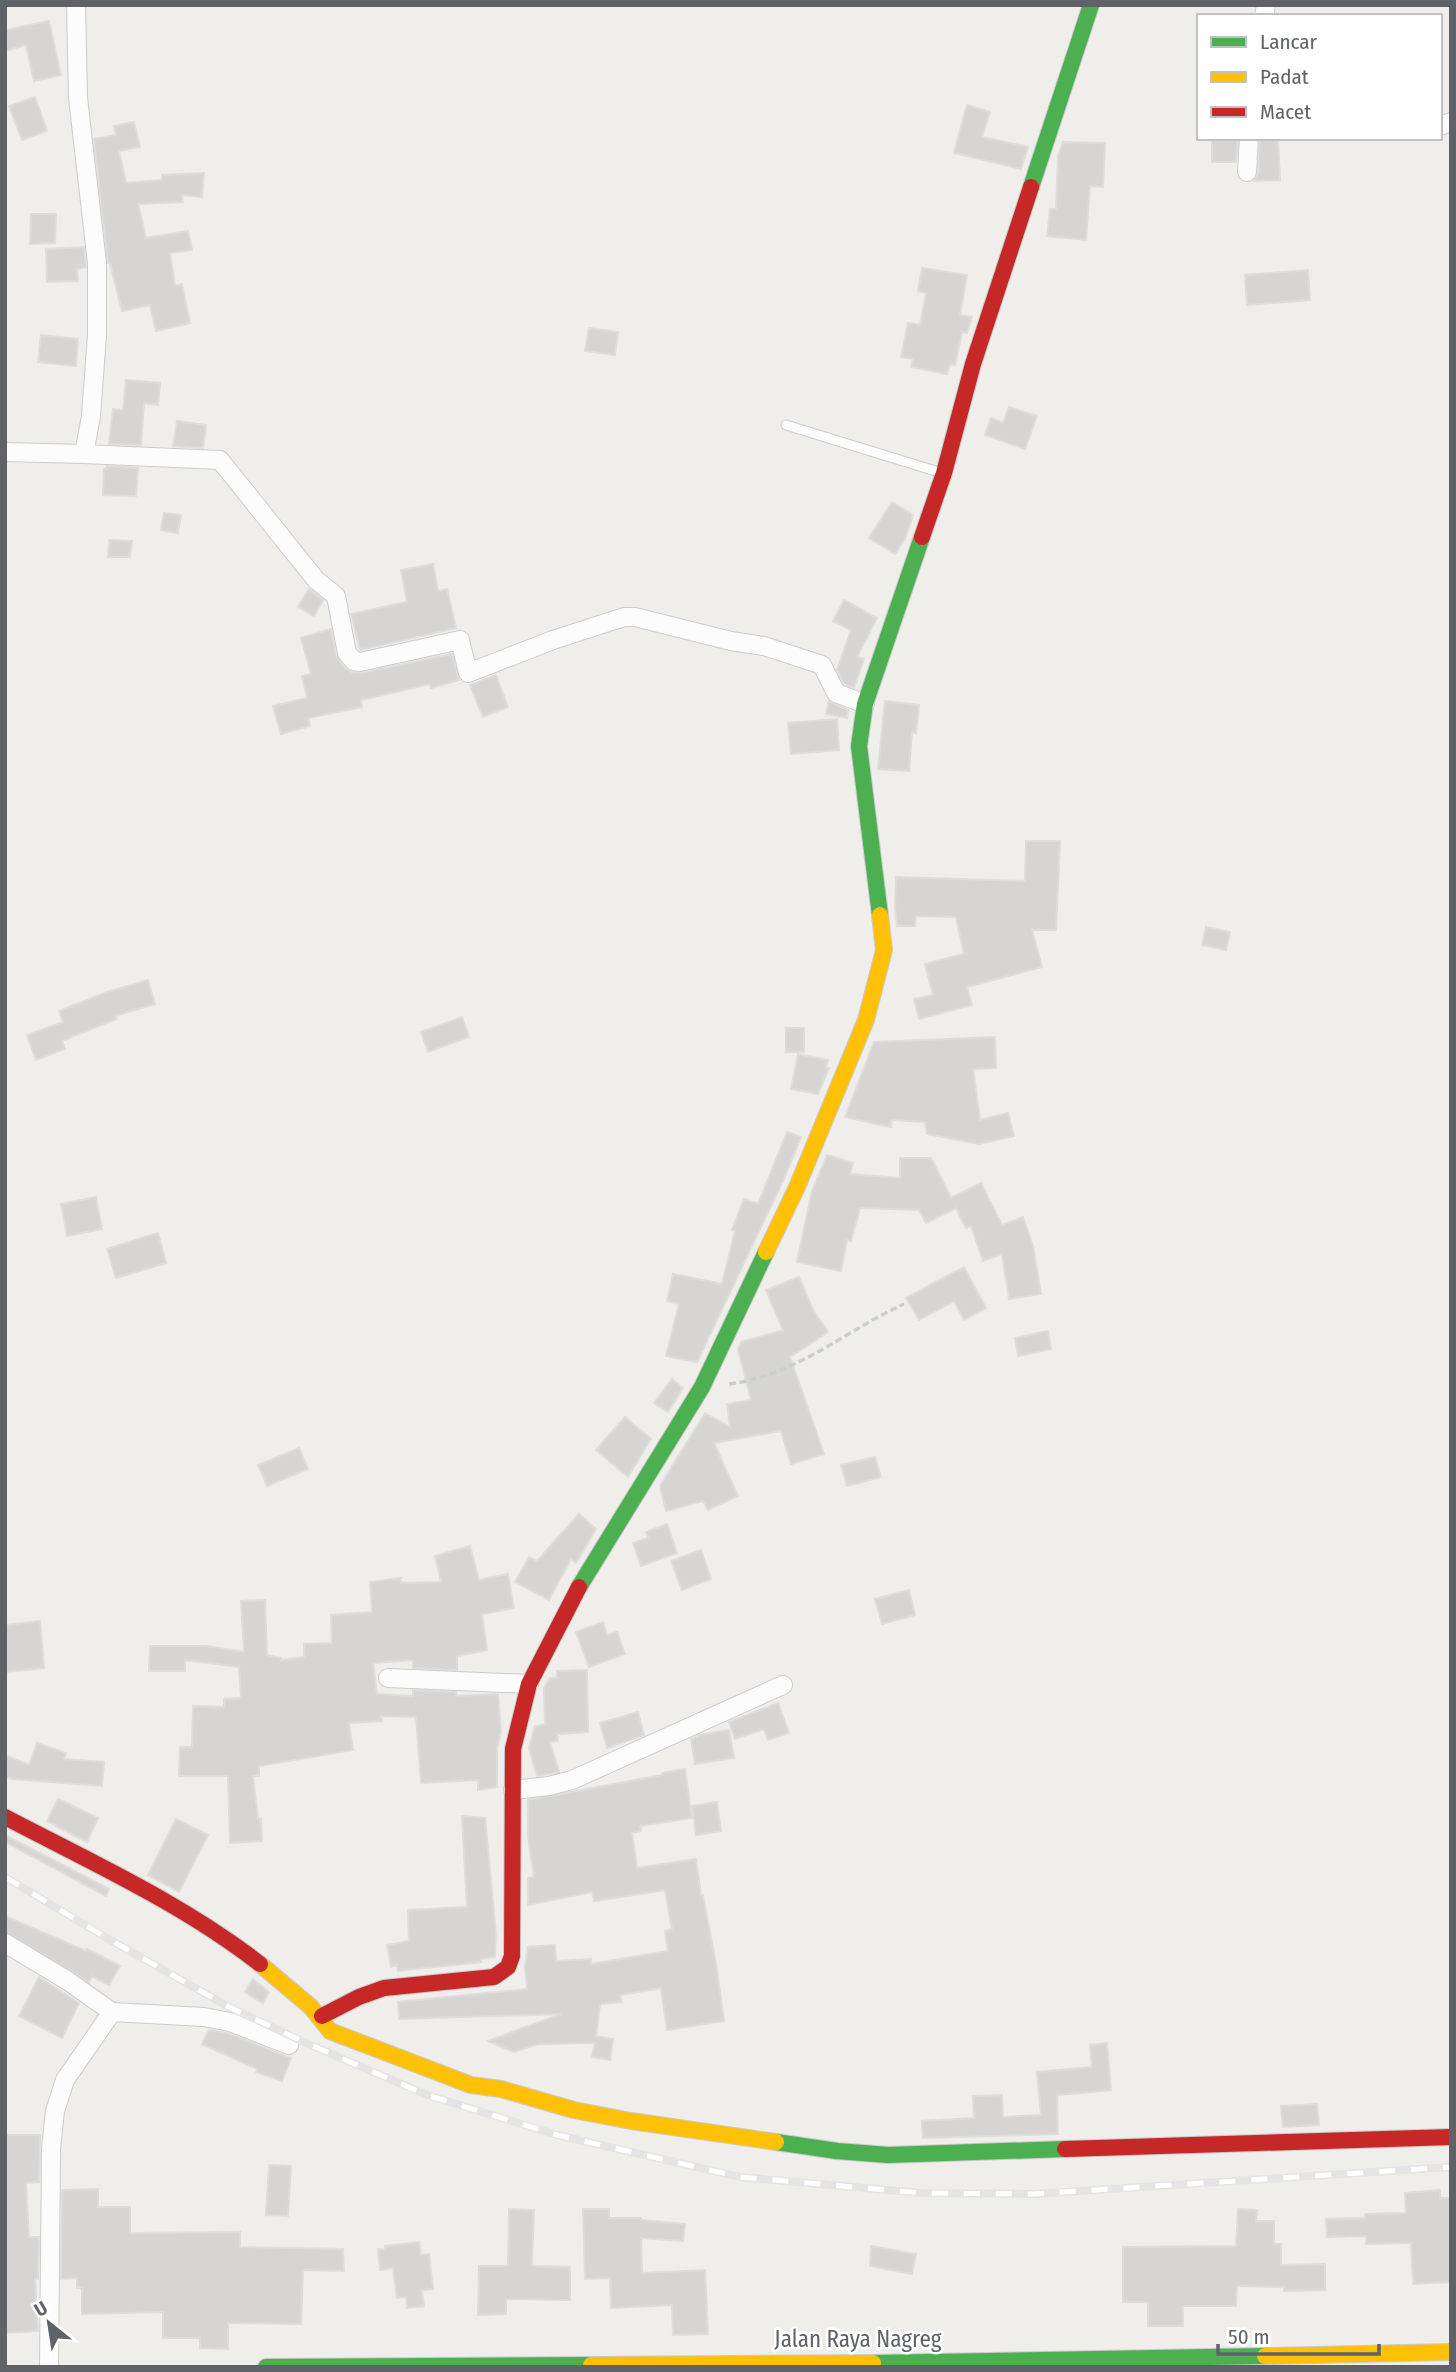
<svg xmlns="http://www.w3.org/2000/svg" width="1456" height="2372" font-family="'Fira Sans Condensed',sans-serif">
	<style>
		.building { fill: #d6d5d3; stroke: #deddd9; stroke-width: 2 }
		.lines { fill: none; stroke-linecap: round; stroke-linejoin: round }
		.lane-casing { stroke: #cbcccc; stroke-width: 11 }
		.street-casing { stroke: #cbcccc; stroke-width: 20 }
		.fast-casing { stroke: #cacacb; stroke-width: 18 }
		.slow-casing { stroke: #cacacb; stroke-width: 18 }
		.jam-casing { stroke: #cacacb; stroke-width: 18 }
		.path { stroke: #cacfcc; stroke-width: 3.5; stroke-dasharray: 7 3.5; stroke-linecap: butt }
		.lane { stroke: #fdfcfc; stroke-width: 9 }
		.street { stroke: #fdfcfc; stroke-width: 18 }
		.fast { stroke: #4caf50; stroke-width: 16 }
		.slow { stroke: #ffc107; stroke-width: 16 }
		.jam { stroke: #c62828; stroke-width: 16 }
		.rail-casing { stroke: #e4e4e4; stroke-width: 8 }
		.rail { stroke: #fff; stroke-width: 5; stroke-dasharray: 16; stroke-linecap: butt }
		.labels { text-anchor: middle; stroke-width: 5; stroke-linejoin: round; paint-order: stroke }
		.street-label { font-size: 23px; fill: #5f6368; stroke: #fff }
	</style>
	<rect width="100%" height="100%" fill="#efeeea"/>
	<path class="building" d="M49 21 61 75 34 81 26 45 5 51V30Z
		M35 97 47 131 22 140 9 106Z
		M967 105 990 112 982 137 1028 147 1021 169 954 153Z
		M134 122 140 147 119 151 126 183 162 180V175L204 173 202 197 182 195 183 202 138 204 146 238 188 231 192 250 170 253 175 286 182 284 190 323 156 331 150 305 122 311 110 263H108L94 139 116 135 114 126Z
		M1212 138H1238L1236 162H1212Z
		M1260 138H1278L1280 180 1254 181 1258 173Z
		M1063 142 1105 143 1103 187 1090 186 1086 240 1047 236 1050 209H1056L1058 156Z
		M31 214H56L55 243 30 244Z
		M84 247 86 267 77 269 78 281 47 282 46 249Z
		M922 268 967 275 960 315 972 317 967 333 962 332 955 365 950 364 947 374 911 367 913 359 901 357 908 323 920 325 926 293 918 291Z
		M1308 270 1310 300 1247 305 1245 275Z
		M589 328 618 332 615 355 585 351Z
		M41 335 78 339 76 366 38 362Z
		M126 380 160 383 158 405 144 403 141 445 109 444 113 409 123 410Z
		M1009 407 1037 416 1025 449 985 435 991 418 1003 423Z
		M177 421 206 425 203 448 173 446Z
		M107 466 138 468 136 496 103 495 104 469H107Z
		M892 502 913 515 905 539 895 554 869 538Z
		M164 513 181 515 178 533 161 530Z
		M109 540 132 541 130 557H108Z
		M433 564 438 591 447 589 456 628 360 650 351 614 407 602 401 570Z
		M309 589 323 600 314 616 298 607Z
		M844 600 877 618 857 657 864 659 854 688 844 684 837 670 851 630 833 621Z
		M331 629 336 656 345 668 351 672 362 673 452 654 459 680 431 688 430 684 361 700 362 707 308 718 310 726 281 734 273 706 307 698 302 676 311 674 301 638Z
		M496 675 508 707 483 717 470 685Z
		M829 701 848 710 847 718 826 714Z
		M885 701 919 705 916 733 912 732 909 771 878 769Z
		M837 719 839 750 791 754 788 723Z
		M1026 841H1060L1056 930H1032L1042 967 967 987 972 1005 919 1019 914 999 933 995 925 964 964 954 956 917 916 916 915 926H897L895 907 896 877 1025 881Z
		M1206 927 1230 932 1226 950 1202 945Z
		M148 980 155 1004 115 1016 116 1019 62 1041 65 1049 36 1060 27 1035 63 1022 59 1011 107 992Z
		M462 1017 469 1037 428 1052 421 1032Z
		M786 1028H804V1052H786Z
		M995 1037 996 1068 973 1069 980 1120 1008 1113 1014 1136 979 1144 927 1134 925 1122 892 1120 891 1127 845 1117 874 1042Z
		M798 1054 828 1060 826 1068H829L818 1094 791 1089Z
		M787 1132 801 1137 783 1181 697 1362 666 1356 679 1304 667 1301 673 1274 722 1284 735 1231 732 1230 744 1199 758 1204Z
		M827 1155 853 1163 850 1174 900 1178V1158H931L951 1198 981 1183 1002 1225 1023 1217 1033 1246 1041 1294 1009 1299 1002 1254 983 1261 971 1226 966 1228 956 1208 926 1223 919 1210 860 1208 851 1241 847 1240 841 1271 797 1262 812 1191Z
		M96 1197 102 1229 67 1236 61 1204Z
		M158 1233 166 1263 116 1278 107 1249Z
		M964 1267 986 1308 964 1320 954 1301 919 1320 906 1298Z
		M799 1277 813 1310 828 1332 790 1357 824 1454 791 1464 781 1431 714 1443 738 1496 708 1510 703 1501 666 1511 660 1486 705 1413 730 1427 727 1404 751 1400 738 1349 741 1342 783 1330 766 1290Z
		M1048 1331 1051 1349 1018 1356 1015 1338Z
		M672 1379 683 1388 668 1412 654 1403Z
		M625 1417 651 1439 628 1477 596 1450Z
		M299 1448 308 1469 267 1486 258 1465Z
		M875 1457 881 1477 847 1486 841 1465Z
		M579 1514 596 1529 576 1563 571 1559 549 1600 515 1582 529 1557 537 1561Z
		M667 1524 677 1553 641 1566 633 1543 648 1538 646 1532Z
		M470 1546 479 1580 508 1574 514 1608 482 1614 487 1650 457 1656V1670L413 1668V1660L373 1663 377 1694 413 1696V1690L456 1692V1696L498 1694 501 1732 497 1749V1787L478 1790V1780L421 1783 416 1717 381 1716 382 1721 349 1723 353 1750 259 1766V1776H253L258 1819H261L262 1841 230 1843 228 1776H179L180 1747H192L193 1706 224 1707V1699L241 1698 239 1667 185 1660V1671H149L150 1646H207L244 1652 241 1601 265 1600 267 1655 281 1658V1660L304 1657V1644L332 1643 331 1615 372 1612 370 1582 401 1578V1583L441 1582 435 1556Z
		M701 1550 711 1579 682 1590 671 1561Z
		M909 1590 915 1615 882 1624 875 1599Z
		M40 1621 44 1668 5 1672V1625Z
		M603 1622 607 1635 617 1632 625 1654 589 1667 576 1632Z
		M587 1670 588 1732 557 1734 558 1741 550 1742 559 1772 537 1776 529 1748 535 1726 545 1724 544 1688 550 1678H557V1671Z
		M778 1703 789 1733 768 1740 764 1729 735 1739 729 1722Z
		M638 1712 644 1735 607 1748 600 1723Z
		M729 1730 734 1758 695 1764 691 1739 700 1735Z
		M37 1743 66 1753 64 1759 104 1762 102 1786 13 1779 5 1777V1755L29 1765Z
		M685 1769 692 1818 640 1826 641 1831 632 1833 637 1868 696 1859 701 1895H703L717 1970 724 2021 667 2030 661 1988 620 1995 621 2002 600 2004 596 2036 613 2039 610 2060 592 2057 595 2043 538 2044 514 2052 488 2041 561 2014 399 2019 398 2002 527 1989 525 1966 528 1947 555 1945 556 1961 591 1959V1964L668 1951 665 1931 672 1929 665 1890 594 1901 592 1892 528 1905V1878L534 1877 528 1837V1800L662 1775V1773Z
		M58 1799 98 1818 87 1842 47 1821Z
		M717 1802 721 1831 696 1835 692 1806Z
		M462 1816 485 1818 496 1933 495 1957 481 1959V1962L398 1971 397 1965 391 1967 387 1945 409 1941 408 1910 467 1907Z
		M176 1819 208 1835 179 1892 148 1875Z
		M5 1835 109 1889 106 1896 5 1842Z
		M5 1916 86 1951 87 1949 120 1966 109 1985 92 1976 89 1982 5 1932Z
		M39 1977 79 2003 62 2038 19 2016Z
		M253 1979 269 1992 263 2003 245 1992Z
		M209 2030 227 2033 291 2058 282 2081 256 2072 257 2069 202 2044Z
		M1107 2043 1111 2090 1057 2095 1058 2134 923 2138 922 2121 974 2118 973 2096 1002 2095 1003 2117 1041 2115 1037 2072 1092 2067 1090 2045Z
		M1317 2104 1319 2125 1283 2127 1281 2106Z
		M5 2135H40L39 2182 26 2183 29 2237H39L38 2279H35L38 2331 5 2333Z
		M269 2165 291 2166 288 2216 266 2215Z
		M98 2189V2207H130V2233L240 2232V2247L343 2249 344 2271 303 2270 301 2324 228 2323V2349L200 2348V2338H163V2312L82 2314V2288H77V2278L61 2279 62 2190Z
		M1440 2190V2198H1451V2282L1413 2284 1411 2243 1366 2244V2236L1327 2237 1326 2219 1365 2218V2214L1406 2213 1405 2193Z
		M509 2209 534 2210 532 2266 570 2267V2300L506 2299V2314L478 2315 479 2266H508Z
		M583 2209H609V2218H641V2220L685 2224 683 2241 641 2238 642 2273 705 2270 708 2334 673 2335 672 2305 611 2308 610 2278 585 2279Z
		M1238 2209 1257 2210 1256 2221H1274V2244H1281V2265L1325 2264V2290L1284 2291V2287L1237 2286 1236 2306H1183V2326H1148V2302H1123V2247L1236 2246Z
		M419 2242 421 2255 429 2254 433 2289 422 2290 424 2306 407 2308 406 2297 397 2298 393 2268 380 2270 378 2249 385 2250V2246Z
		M871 2246 916 2254 912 2274 870 2266Z"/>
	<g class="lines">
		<g class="lane-casing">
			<path id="lane" d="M786 425 942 473"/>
		</g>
		<g class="street-casing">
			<path id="street" d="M1264 16 1266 5
				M1440 126 1451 122
				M1247 172 1249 138
				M5 452 84 454 91 416 97 335V263L78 98 76 5
				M84 454 220 460 316 580 336 596 347 653 354 661 360 662 460 640 468 673 553 640 624 617H635L731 641 764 646 822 665 836 693 865 704
				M388 1678 529 1684
				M513 1790 549 1786 572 1780 783 1685
				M5 1943 68 1981 112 2012 204 2017 230 2022 289 2045
				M49 2367 51 2149 55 2111 65 2080 112 2012"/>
		</g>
		<g class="fast-casing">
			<path id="fast" d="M1031 187 1091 5
				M880 915 859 746 865 704 922 537
				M579 1587 702 1387 766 1252
				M776 2142 837 2151 888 2155 1065 2149
				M873 2363 1265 2356
				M266 2367 591 2365"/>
		</g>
		<g class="slow-casing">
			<path id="slow" d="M766 1252 797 1187 866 1020 884 950 880 915
				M260 1964 311 2007 330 2031 471 2085 501 2089 574 2110 631 2121 776 2142
				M1265 2356 1451 2352
				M591 2365 873 2363"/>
		</g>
		<g class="jam-casing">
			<path id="jam" d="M922 537 944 473 973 364 1031 187
				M5 1817C91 1862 183 1904 260 1964
				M322 2016 359 1997 384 1988 494 1977 508 1967 512 1956 513 1749 529 1684 579 1587
				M1065 2149 1451 2137"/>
		</g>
		<path class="path" d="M729 1384C795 1376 845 1331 904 1304"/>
		<use href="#lane" class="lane"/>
		<use href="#street" class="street"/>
		<use href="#fast" class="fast"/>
		<use href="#slow" class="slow"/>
		<use href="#jam" class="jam"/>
		<g class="rail-casing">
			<path id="rail" d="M5 1877 105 1937 229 2007 306 2043 427 2095 557 2135 740 2177 921 2193 1033 2194 1451 2167"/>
		</g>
		<use href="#rail" class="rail"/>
	</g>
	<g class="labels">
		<g class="street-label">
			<text x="858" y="2347">Jalan Raya Nagreg</text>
		</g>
	</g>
	<rect width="1456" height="2372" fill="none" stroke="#5f6368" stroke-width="14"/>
	<rect x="1197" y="14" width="245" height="126" fill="#ffffff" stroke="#bfc1c3" stroke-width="2"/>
	<rect x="1211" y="37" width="35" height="10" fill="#4caf50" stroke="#bfc1c3" stroke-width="2"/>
	<text x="1260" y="49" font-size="21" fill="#5f6368">Lancar</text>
	<rect x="1211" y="72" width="35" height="10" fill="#ffc107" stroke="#bfc1c3" stroke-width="2"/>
	<text x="1260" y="84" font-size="21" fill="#5f6368">Padat</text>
	<rect x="1211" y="107" width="35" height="10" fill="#c62828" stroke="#bfc1c3" stroke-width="2"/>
	<text x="1260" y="119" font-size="21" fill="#5f6368">Macet</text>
	<g transform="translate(49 2323) rotate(330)" stroke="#ffffff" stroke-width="5" paint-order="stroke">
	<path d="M0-5L12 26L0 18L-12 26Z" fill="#5f6368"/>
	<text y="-10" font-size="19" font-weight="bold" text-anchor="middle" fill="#5f6368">U</text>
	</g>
	<path d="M1218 2344v10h161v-10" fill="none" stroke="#5f6368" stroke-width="3.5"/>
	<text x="1228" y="2344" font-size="21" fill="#5f6368" stroke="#ffffff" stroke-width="5" paint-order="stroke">50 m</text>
</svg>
